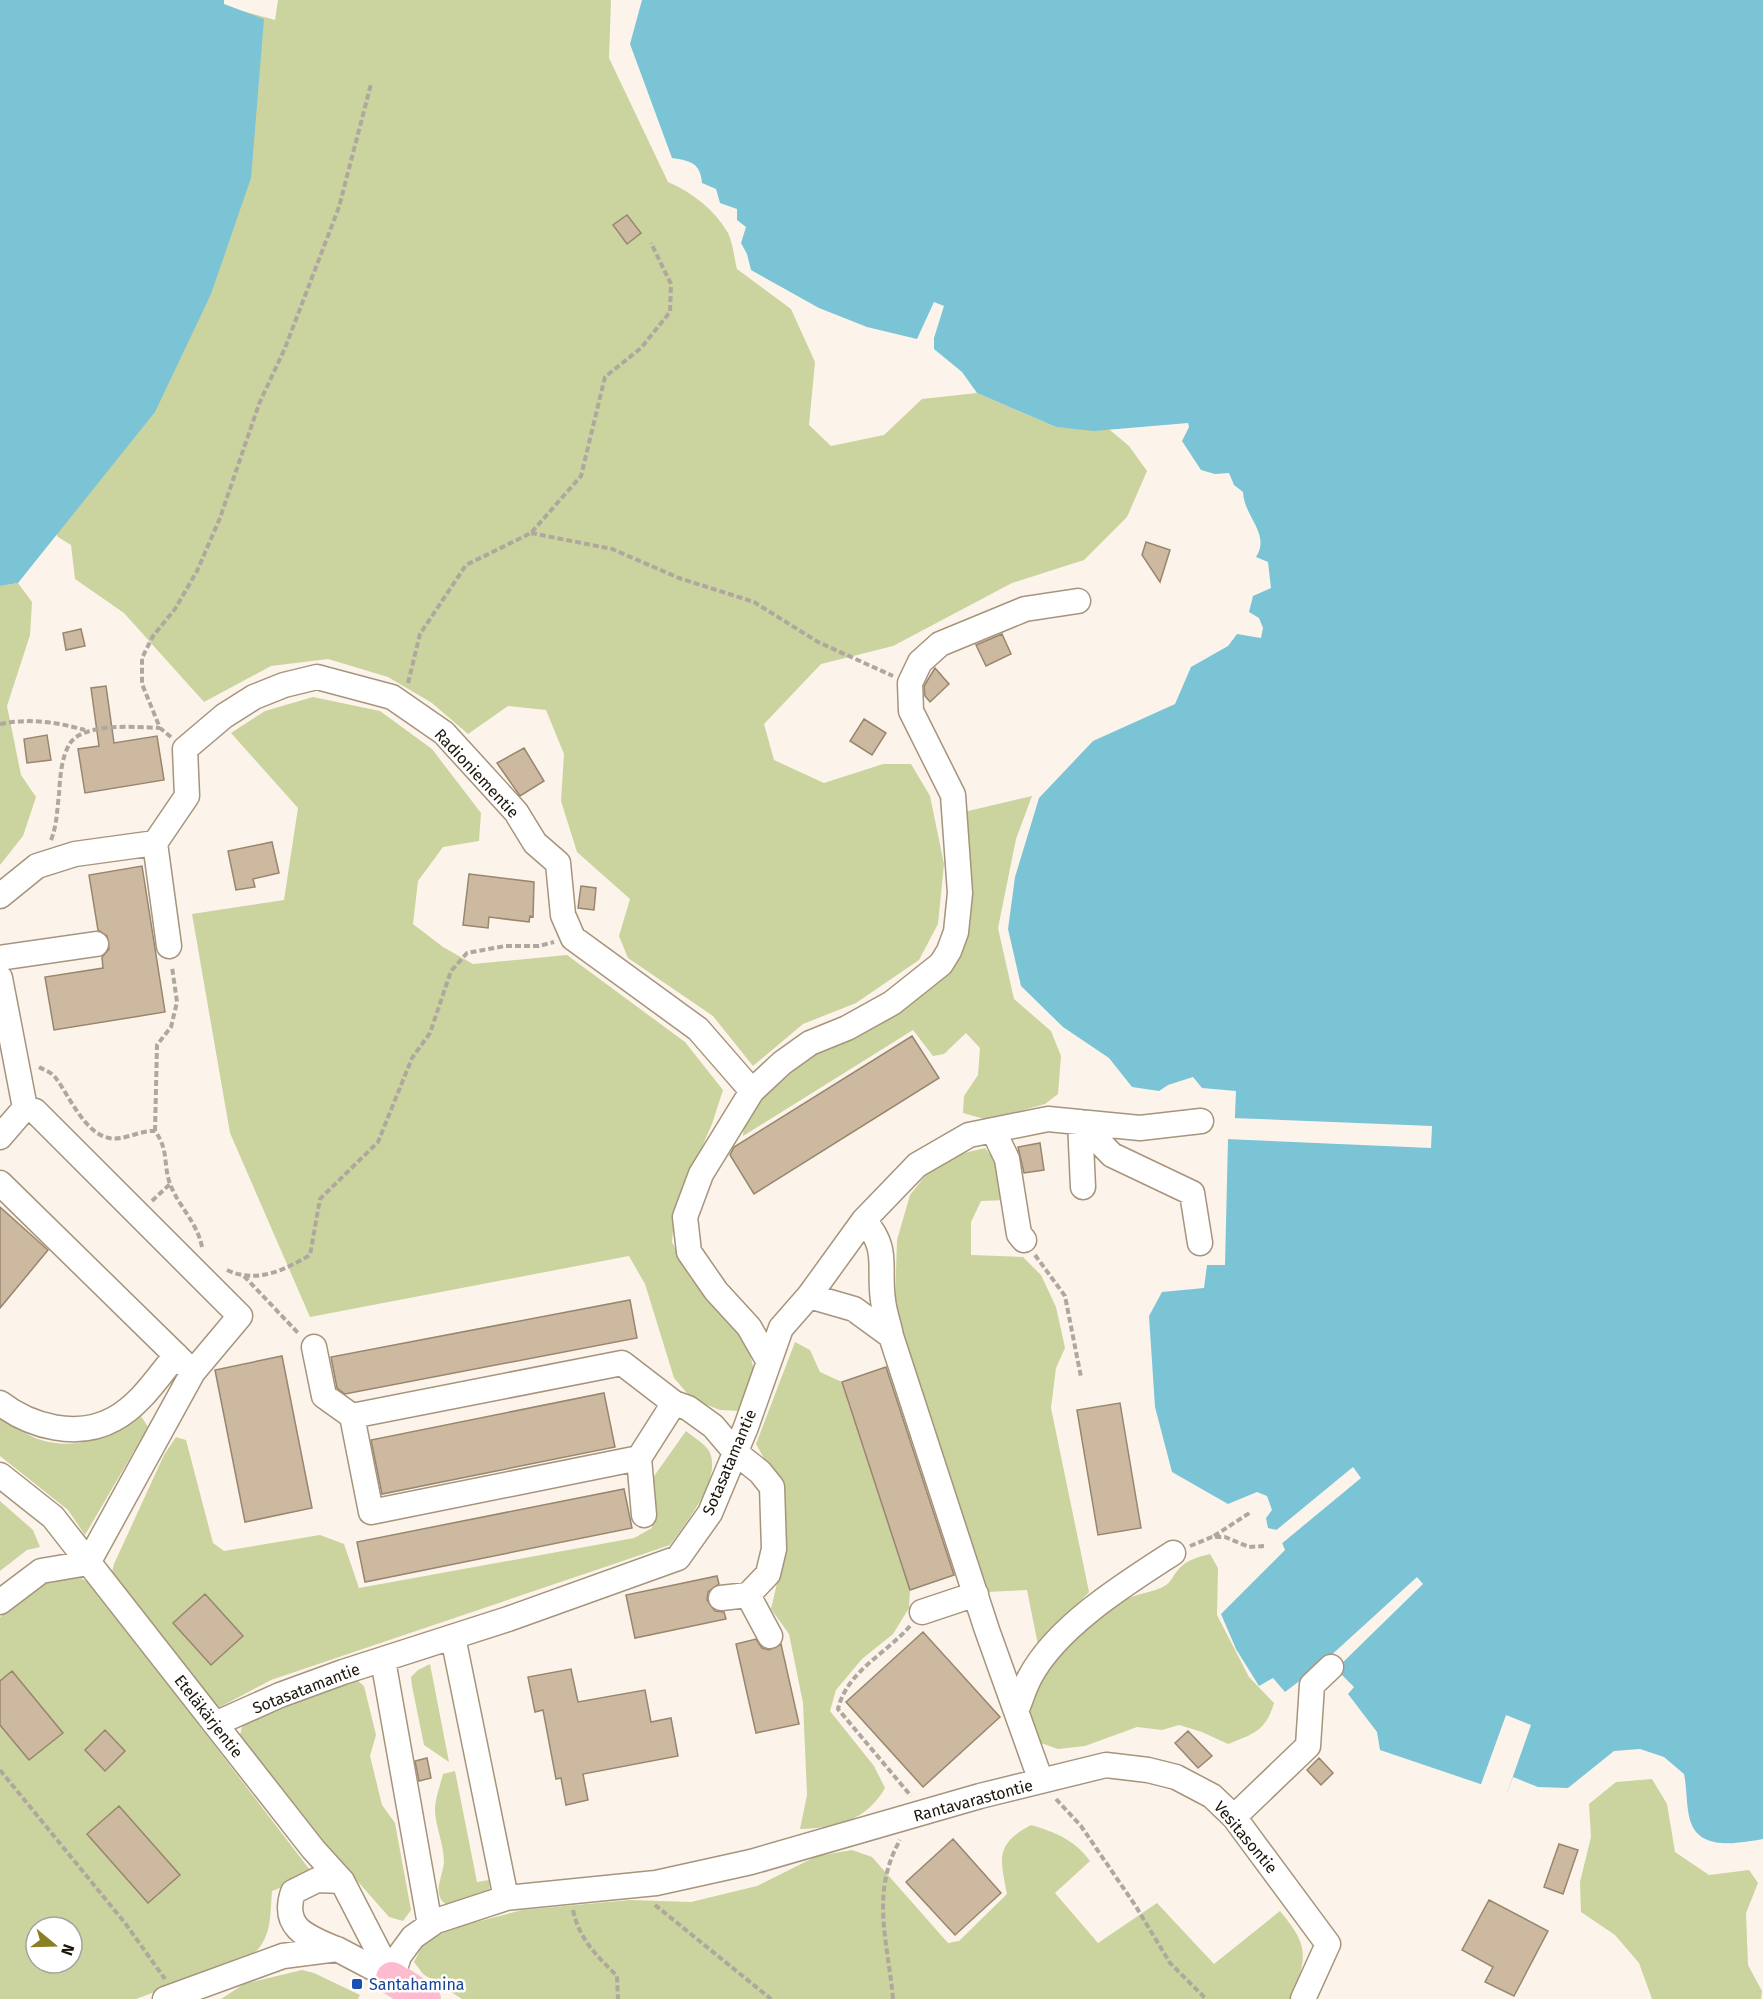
<svg xmlns="http://www.w3.org/2000/svg" width="1763" height="1999" font-family="'Fira Sans',sans-serif">
	<style>
		.green { fill: #cbd39f; fill-rule: evenodd }
		.water { fill: #7ac4d6 }
		.pier { fill: #fcf4ea }
		.building { fill: #ccb9a0; stroke: #98866e; stroke-width: 1.5 }
		.lines { fill: none; stroke-linecap: round; stroke-linejoin: round }
		.minor-casing { stroke: #a6947c; stroke-width: 27 }
		.major-casing { stroke: #d6d5d3; stroke-width: 34 }
		.path { stroke: #afa89e; stroke-width: 4; stroke-dasharray: 6 3; stroke-linecap: butt }
		.minor { stroke: #fff; stroke-width: 24 }
		.major { stroke: #febbd0; stroke-width: 32 }
		.transit-dot { fill: #1a4fb4; stroke: #fff; stroke-width: 2 }
		.labels { text-anchor: middle; stroke-width: 5; stroke-linejoin: round; paint-order: stroke }
		.street-label { font-size: 16px; fill: #1c160c; stroke: #fff }
		.transit-label { font-size: 16px; fill: #164399; stroke: #fff; text-anchor: start }
	</style>
	<rect width="100%" height="100%" fill="#fcf4ea"/>
	<path class="green" d="M278 0H611L609 58 668 182C693 193 714 209 728 233 733 243 734 258 737 269L791 309 815 362 809 425 831 446 884 435 922 399 977 393 1056 427 1110 430 1129 446 1147 471 1127 517 1084 560 1012 583 893 646 821 664 764 724 774 760 824 783 883 764H911L930 796 944 864 938 924 919 960 856 1003 803 1024 753 1066 713 1016 628 958 619 936 630 899 577 852 561 801 564 754 546 710 508 706 468 734 432 703 388 677 328 659 271 666 204 702 124 613 75 579 71 545 58 537 49 521 242 11 275 20Z
		M18 583 32 602 30 635 7 706 21 775 36 797 23 836 0 865V586Z
		M313 697 380 711 432 749 481 813 479 841 443 847 418 881 413 924 443 947 473 964 567 955 685 1042 723 1090 712 1124 675 1209 672 1242 691 1279 716 1305 748 1345 754 1371 741 1411 720 1410 692 1399 674 1378 645 1284 629 1256 310 1317 230 1133 192 914 284 900 298 808 231 733 265 711Z
		M1032 796 1016 839 998 928 1014 999 1051 1031 1061 1056 1058 1094 1045 1104 988 1120 963 1113 964 1096 978 1075 980 1048 966 1033 944 1054 933 1056 913 1030 743 1136 744 1120 767 1086 800 1058 906 1003 971 896 968 838 964 812Z
		M985 1148 1002 1170 1007 1200 981 1201 971 1222V1255L1023 1257 1041 1275 1056 1307 1065 1348 1056 1368 1051 1408 1089 1592 1038 1645 1027 1590 986 1592 908 1355 895 1304 897 1240 910 1195 929 1171 956 1155Z
		M795 1342 810 1350 820 1372 842 1382 910 1590 909 1608 893 1634 862 1659 836 1690 830 1711 874 1766 885 1788C866 1821 836 1828 800 1829L807 1795 803 1703 789 1634 771 1609 778 1579 769 1467 756 1444Z
		M141 1416 148 1427 85 1535 68 1510 0 1456V1418C13 1425 27 1436 41 1440 79 1451 109 1436 141 1416Z
		M686 1431C693 1437 707 1445 710 1453 721 1480 686 1523 670 1545L271 1680 218 1708 111 1576 114 1564 164 1455 176 1437 186 1440 213 1543 224 1551 320 1535 344 1544 359 1588 634 1538 652 1528V1479Z
		M0 1501 33 1530 40 1547 27 1550 0 1571Z
		M1210 1554 1218 1568 1217 1615 1249 1677 1274 1703C1266 1731 1253 1734 1228 1744L1202 1732 1179 1725 1162 1730 1137 1727 1085 1746 1058 1749 1038 1742C1035 1734 1029 1724 1030 1716 1032 1671 1087 1622 1123 1601 1136 1593 1154 1593 1166 1585 1171 1582 1174 1574 1178 1570 1186 1560 1198 1557 1210 1554Z
		M75 1575 90 1583 310 1870V1876L272 1891C270 1916 272 1940 251 1956L136 1999H0V1617L42 1583ZM36 1927H72V1963H36Z
		M430 1664 449 1762 424 1745 412 1686 411 1677 418 1670Z
		M350 1680 358 1681 364 1686 376 1735 370 1756 382 1805 395 1823 411 1910 403 1921 389 1917 280 1793 239 1739 243 1723 257 1716Z
		M455 1771 477 1882 489 1880 490 1893 451 1907C429 1898 443 1877 444 1862 444 1845 436 1828 435 1811 435 1799 440 1786 443 1774Z
		M1652 1779 1667 1804 1675 1852 1709 1875 1749 1870 1758 1883 1746 1913 1748 1965 1762 1991 1761 1999H1652L1639 1963 1615 1935 1581 1912 1580 1882 1591 1837 1589 1804 1616 1782Z
		M1031 1825C1055 1832 1075 1840 1090 1861L1055 1893 1098 1943 1157 1903 1214 1964 1280 1911C1310 1947 1306 1955 1293 1999H462L423 1974 414 1962 423 1944 435 1937 453 1928 522 1910 630 1900 691 1902 757 1886 817 1856 852 1850 872 1857 948 1943 959 1941 1007 1894C1000 1858 995 1844 1031 1825Z
		M302 1970 314 1973 360 1995 358 1999H221L244 1984Z"/>
	<path class="water" d="M0 0H224V4L264 19 251 178 211 294 155 412 18 583 0 586Z
		M642 0H1763V1839C1739 1843 1699 1852 1690 1820 1686 1805 1687 1788 1684 1774L1664 1757 1640 1749 1614 1751 1568 1788 1538 1787 1513 1777 1507 1793 1380 1750 1377 1732 1348 1694 1354 1687 1327 1660 1285 1692 1273 1678 1259 1686 1236 1649 1221 1614 1285 1550 1277 1530 1268 1528 1266 1518 1272 1510 1267 1496 1257 1492 1228 1504 1172 1472 1155 1407 1149 1316 1162 1292 1204 1288 1207 1265H1225L1228 1139H1234L1236 1091 1202 1088 1193 1077 1168 1085 1159 1091 1132 1087 1109 1058 1063 1027 1021 986 1008 929 1015 877 1039 798 1093 741 1175 704 1191 667 1228 646 1237 634 1261 638 1263 628 1259 618 1249 612 1253 596 1271 588 1268 562 1256 557C1271 534 1244 517 1243 492L1234 485 1229 473 1215 474 1201 470 1182 441 1189 427 1188 423 1094 431 1056 427 977 393 962 372 934 349V338L944 306 934 302 917 339 867 327 819 308 751 270 747 254 741 243 746 227 737 220V209L720 203 716 189 702 183C700 162 690 161 672 158L630 44Z"/>
	<path class="pier" d="M1232 1118 1432 1126 1431 1148 1225 1139 1231 1137Z
		M1353 1467 1361 1478 1280 1545 1274 1532Z
		M1417 1577 1423 1584 1336 1669 1327 1659Z
		M1506 1715 1531 1725 1506 1796 1480 1787Z"/>
	<path class="building" d="M627 215 641 233 627 244 613 225Z
		M1146 542 1170 550 1160 582 1142 555Z
		M81 629 85 646 66 650 63 633Z
		M1002 634 1011 654 986 666 976 645Z
		M935 668 949 684 930 702 925 696 924 686Z
		M106 686 114 743 157 736 164 780 85 793 78 749 99 746 91 688Z
		M864 719 886 733 872 755 850 741Z
		M47 735 51 760 27 763 24 739Z
		M524 748 544 781 520 796 497 763Z
		M272 842 279 873 253 879 255 887 236 890 228 851Z
		M142 866 165 1012 54 1030 45 977 103 968 102 957 109 949 107 936 98 930 89 875Z
		M469 874 534 882 533 917 530 916 529 922 489 917 488 928 463 925Z
		M581 886 596 888 594 910 578 908Z
		M912 1036 939 1078 754 1194 730 1155 734 1147Z
		M1040 1143 1044 1170 1024 1173 1018 1147Z
		M0 1207 48 1250 0 1308Z
		M630 1300 637 1338 345 1394 337 1388 331 1357Z
		M282 1356 312 1508 245 1522 215 1370Z
		M886 1367 954 1575 910 1590 842 1382Z
		M604 1393 615 1447 382 1494 371 1440Z
		M1120 1403 1141 1528 1098 1535 1077 1410Z
		M624 1489 632 1528 365 1582 357 1542Z
		M717 1576 719 1584 708 1592 707 1600 715 1611 724 1612 726 1619 635 1638 626 1595Z
		M205 1594 243 1636 211 1665 173 1623Z
		M923 1632 1000 1717 923 1787 846 1702Z
		M756 1639 762 1648 769 1650 781 1644 799 1724 756 1733 736 1644Z
		M571 1669 578 1702 645 1690 651 1722 671 1718 678 1756 583 1774 588 1800 566 1805 561 1778 556 1779 543 1710 535 1712 528 1677Z
		M12 1671 63 1733 29 1760 0 1725V1681Z
		M105 1730 125 1751 105 1771 85 1750Z
		M1188 1731 1212 1756 1198 1768 1175 1743Z
		M427 1758 431 1778 419 1781 415 1761Z
		M1319 1758 1333 1773 1321 1785 1307 1770Z
		M119 1806 180 1875 148 1903 87 1834Z
		M953 1839 1001 1893 955 1935 906 1882Z
		M1559 1844 1578 1850 1563 1894 1544 1887Z
		M1489 1900 1548 1931 1514 1996 1485 1982 1493 1967 1462 1950Z"/>
	<g class="lines">
		<g class="minor-casing">
			<path id="minor" d="M155 843 169 946
				M0 896 37 866 75 854 155 843 187 796 185 749 224 716 254 697 284 685 317 677 392 697 444 733 516 812 535 843 558 863 563 915 573 938 698 1029 752 1091
				M0 958 96 944
				M0 978 25 1108
				M1080 1122 1112 1155 1192 1193 1200 1243
				M1080 1122 1083 1187
				M993 1130 1007 1159 1019 1234 1024 1240
				M0 1137 25 1108 35 1111 240 1316 193 1372 88 1563 41 1571 0 1602
				M0 1183 193 1372
				M864 1220C890 1250 878 1266 883 1300 884 1312 889 1324 891 1336L987 1630 1041 1781
				M809 1296 854 1309 891 1336
				M314 1347 324 1396 352 1416
				M769 1362 749 1327 716 1291 689 1252 685 1217 701 1174 752 1091 782 1063 810 1043 847 1028 892 1003 941 964 949 951 956 932 960 893 953 795 911 711 910 683 920 662 940 644 1025 609 1078 601
				M0 1403C31 1427 78 1439 114 1419 140 1405 158 1377 176 1355
				M674 1403 639 1458 371 1512 352 1416 622 1363 674 1403 688 1408 713 1426 736 1453 760 1472 772 1487 774 1549 768 1574 748 1595 721 1598
				M639 1458 644 1515
				M0 1475 53 1517 313 1849 342 1881 392 1978
				M748 1595 770 1636
				M922 1612 976 1594
				M453 1637 506 1898
				M383 1660 430 1925
				M1016 1711C1021 1700 1024 1688 1030 1677 1057 1626 1125 1584 1173 1553
				M215 1724 280 1695 343 1672 508 1619 678 1558 710 1513 746 1427 781 1328 809 1296 864 1220 917 1165 969 1135 1048 1119 1140 1128 1201 1121
				M1234 1817 1308 1746 1312 1685 1331 1667
				M336 1949C307 1937 281 1928 293 1892L317 1880 342 1881
				M392 1978 399 1956 413 1937 436 1921 506 1898 656 1883 751 1862 980 1796 1106 1765 1148 1770 1176 1777 1212 1796 1234 1817 1328 1944 1303 1999
				M165 1999 283 1956 337 1949 392 1978"/>
		</g>
		<g class="major-casing">
			<path id="major" d="M392 1978 424 1999"/>
		</g>
		<path class="path" d="M531 533 612 549 679 578 754 602 818 642 893 676
			M408 683 420 634 466 565 531 533 581 476 605 377 641 348 670 312 671 284 651 243
			M0 724C30 718 56 722 85 730
			M171 737 160 728 142 684V658L153 636 175 609 197 571 220 518 259 404 285 348 339 207 371 84
			M51 840C57 825 57 810 59 794 60 779 61 759 69 745 81 722 137 727 160 728
			M39 1067C44 1070 51 1072 55 1077 69 1095 84 1133 109 1138 124 1141 140 1130 155 1131 169 1150 163 1164 170 1184 179 1207 197 1222 202 1247
			M155 1131 157 1045 171 1027 177 1002 172 967
			M152 1201 170 1184
			M1035 1255 1065 1296 1081 1377
			M227 1270C256 1284 285 1270 310 1255L320 1199 378 1142 412 1058 430 1033 451 971 467 953 505 946H539L554 942
			M244 1276 299 1334
			M1214 1536 1251 1512
			M1190 1546 1212 1537H1225L1249 1547 1264 1546
			M910 1626C886 1654 847 1671 838 1709L911 1796
			M0 1770 125 1923 165 1979
			M1056 1799 1081 1826 1135 1905 1170 1963 1206 1999
			M655 1905 771 1999
			M573 1910C579 1939 597 1956 617 1976L618 1999
			M893 1999C888 1942 870 1893 900 1840"/>
		<use href="#minor" class="minor"/>
		<use href="#major" class="major"/>
	</g>
	<rect class="transit-dot" x="351" y="1978" width="12" height="12" rx="3"/>
	<g class="labels">
		<g class="street-label">
			<text transform="translate(477 773) rotate(47)" y="6">Radioniementie</text>
			<text transform="translate(729 1462) rotate(-67)" y="6">Sotasatamantie</text>
			<text transform="translate(306 1688) rotate(-21)" y="6">Sotasatamantie</text>
			<text transform="translate(209 1716) rotate(52)" y="6">Eteläkärjentie</text>
			<text transform="translate(973 1800) rotate(-15)" y="6">Rantavarastontie</text>
			<text transform="translate(1246 1837) rotate(50)" y="6">Vesitasontie</text>
		</g>
		<g class="transit-label">
			<text x="369" y="1990">Santahamina</text>
		</g>
	</g>
	<g transform="translate(54 1945) rotate(109)"><circle r="28" fill="#ffffff" stroke="#a4a29e" stroke-width="1.5"/>
	<path d="M0-4.5L10 22L0 15L-10 22Z" fill="#8a7f25"/>
	<text y="-9" font-size="16" font-weight="bold" text-anchor="middle" fill="#1c160c">N</text>
	</g>
</svg>
